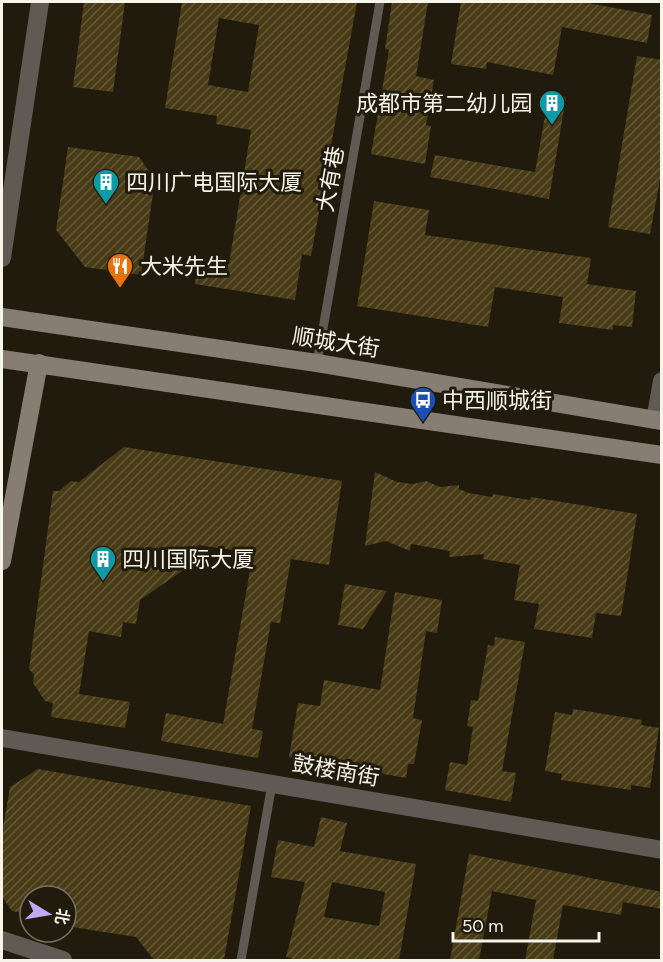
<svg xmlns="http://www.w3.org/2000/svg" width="663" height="962" font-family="Figtree,'Noto Sans SC',sans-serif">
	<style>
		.building { fill: url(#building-hatch); fill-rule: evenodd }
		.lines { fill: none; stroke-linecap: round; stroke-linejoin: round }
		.lane { stroke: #5f5a54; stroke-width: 9 }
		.street { stroke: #5f5a54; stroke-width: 18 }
		.secondary { stroke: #867d73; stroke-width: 18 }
		.labels { text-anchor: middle; stroke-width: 6; stroke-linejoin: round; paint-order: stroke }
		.poi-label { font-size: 22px; fill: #f7f4ea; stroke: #211b0d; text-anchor: start }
		.street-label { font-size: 22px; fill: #f7f4ea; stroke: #211b0d }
	</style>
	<defs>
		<pattern id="building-hatch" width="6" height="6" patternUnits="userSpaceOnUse" patternTransform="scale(1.5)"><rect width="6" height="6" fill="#483b16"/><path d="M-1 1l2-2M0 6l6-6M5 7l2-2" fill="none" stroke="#635838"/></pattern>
	</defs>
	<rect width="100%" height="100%" fill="#211b0d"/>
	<path class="building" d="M84 2H125L113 92 73 87Z
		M182 2H357L311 256 302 254 295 300 195 284 199 259 229 264 251 130 216 124 217 116 165 108ZM219 18 259 25 248 92 208 85Z
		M392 2H428L416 76 434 80 426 125 431 126 425 164 371 154 389 50 385 49Z
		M461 2H583L652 15 647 43 562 27 553 75 487 62 486 69 451 64Z
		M637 56 662 60V169L650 234 608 227Z
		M549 94 566 97 549 199 430 177 435 155 535 172Z
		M68 147 139 157 155 180 141 275 85 267 56 230Z
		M374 201 429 210 425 235 591 258 587 284 636 291 632 327 613 325V330L559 323 563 297 495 287 488 327 357 306Z
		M124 447 342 481 329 565 291 559 280 623 271 622 252 729 263 731 258 758 161 741 166 713 223 724 253 553 198 545 195 562 140 600 136 624 123 622 121 637 89 631 79 694 130 702 125 728 51 717 53 703 45 701 33 683 34 675 29 669 53 491H59L71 481 79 482Z
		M375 472 397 482 413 484 426 481 440 487 459 485V489L469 493 492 497 493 494 530 500 531 497 637 514 621 616 596 613 592 638 534 629 539 604 514 600 520 565 483 559 484 554 449 557 450 551 411 544 410 551 386 541 365 546Z
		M345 584 387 591 363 629 338 625Z
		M395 592 442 600 437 633 426 631 413 718 422 720 414 764H408L406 778 289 757 298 703 320 706 324 680 380 690Z
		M495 637 525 642 502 771 516 773 511 802 445 790 450 762 467 765 473 727 467 726 471 700 478 701 488 645 494 646Z
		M573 709 642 720 641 725 659 728 650 788 631 785V790L561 780 562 774 545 771 555 712 572 715Z
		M38 769 251 806 224 960H154L136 937 66 926V896H30V914L12 911 2 897V834L10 787Z
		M321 817 347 823 340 851 416 864 399 960H298L286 957 305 882 271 877 278 840 314 847ZM332 882 385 892 379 926 324 917Z
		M469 854 662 892V909L623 902 621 915 563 905 553 960H525L536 900 492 891 479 960H450Z"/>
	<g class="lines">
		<path class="lane" d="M317 363 380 2
			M241 960 272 784"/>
		<path class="street" d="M2 258 40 2
			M655 420 662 381
			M2 738 662 850
			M2 940 63 960"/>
		<path class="secondary" d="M2 317 317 363 662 421
			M2 359 662 455
			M2 561 39 363"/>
	</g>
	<defs>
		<g id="building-pin" transform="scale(1.35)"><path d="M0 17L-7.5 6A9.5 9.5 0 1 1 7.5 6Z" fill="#0f9aa8" stroke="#211b0d"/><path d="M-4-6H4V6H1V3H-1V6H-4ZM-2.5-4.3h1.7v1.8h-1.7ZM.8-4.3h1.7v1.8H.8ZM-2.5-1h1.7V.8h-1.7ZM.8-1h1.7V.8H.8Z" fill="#fff"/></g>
		<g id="restaurant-pin" transform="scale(1.35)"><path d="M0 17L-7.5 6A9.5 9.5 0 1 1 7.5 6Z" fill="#e8710a" stroke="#211b0d"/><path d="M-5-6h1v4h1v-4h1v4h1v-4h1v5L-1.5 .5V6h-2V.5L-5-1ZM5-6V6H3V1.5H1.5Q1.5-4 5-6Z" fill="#fff"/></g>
		<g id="bus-pin" transform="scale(1.35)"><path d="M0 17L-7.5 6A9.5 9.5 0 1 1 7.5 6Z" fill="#1a4fb4" stroke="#211b0d"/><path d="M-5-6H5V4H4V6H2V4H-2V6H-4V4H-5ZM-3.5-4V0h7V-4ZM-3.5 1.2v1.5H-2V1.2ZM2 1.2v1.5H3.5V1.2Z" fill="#fff"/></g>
	</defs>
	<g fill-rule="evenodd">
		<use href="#building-pin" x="552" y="103"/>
		<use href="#building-pin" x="106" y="182"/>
		<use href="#restaurant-pin" x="120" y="266"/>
		<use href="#bus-pin" x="423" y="400"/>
		<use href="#building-pin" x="103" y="559"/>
	</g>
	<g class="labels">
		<g class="poi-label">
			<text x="532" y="111" text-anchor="end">成都市第二幼儿园</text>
			<text x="126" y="190">四川广电国际大厦</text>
			<text x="140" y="274">大米先生</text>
			<text x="442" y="408">中西顺城街</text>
			<text x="122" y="567">四川国际大厦</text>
		</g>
		<g class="street-label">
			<text transform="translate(330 179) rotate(-80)" y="8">大有巷</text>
			<text transform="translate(336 342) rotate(9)" y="8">顺城大街</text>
			<text transform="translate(336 770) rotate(10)" y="8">鼓楼南街</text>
		</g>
	</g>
	<rect width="663" height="962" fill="none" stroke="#f7f4ea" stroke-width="6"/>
	<g transform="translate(48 914) rotate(101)"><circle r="28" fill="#211b0d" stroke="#777265" stroke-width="1.5"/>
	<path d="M0-4.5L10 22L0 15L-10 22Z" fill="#c0a8f4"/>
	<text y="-9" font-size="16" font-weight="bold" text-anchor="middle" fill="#f7f4ea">北</text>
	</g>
	<path d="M453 932v9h146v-9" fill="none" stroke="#f7f4ea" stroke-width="3"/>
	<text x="462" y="932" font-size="18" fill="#f7f4ea" stroke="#211b0d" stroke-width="4.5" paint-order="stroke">50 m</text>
</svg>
